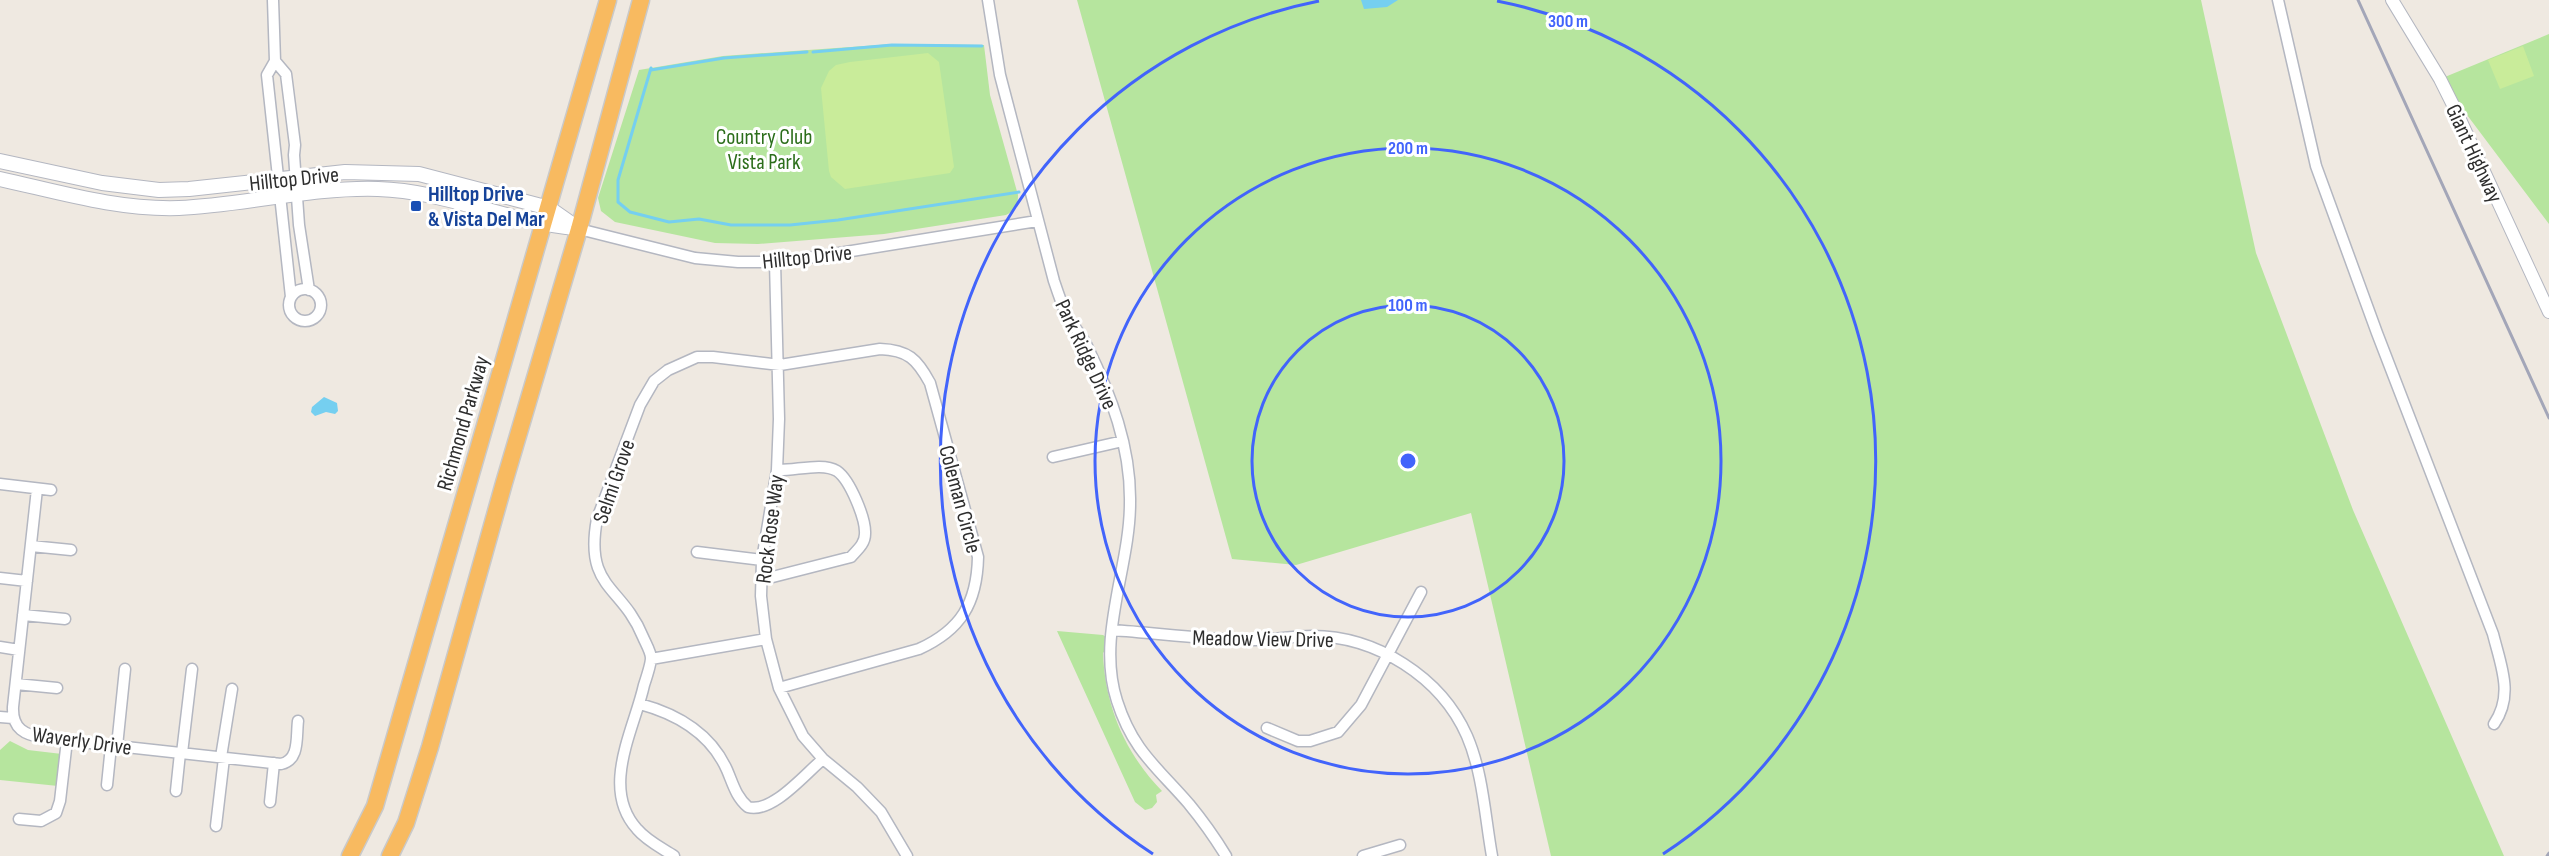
<svg xmlns="http://www.w3.org/2000/svg" width="2549" height="856" font-family="'Sofia Sans Condensed',sans-serif">
	<style>
		.green { fill: #b6e59e }
		.pitch { fill: #c9ec9a }
		.water { fill: #75cff0 }
		.lines { fill: none; stroke-linecap: round; stroke-linejoin: round }
		.stream { stroke: #75cff0; stroke-width: 3 }
		.minor-casing { stroke: #b4b7c1; stroke-width: 13 }
		.tertiary-casing { stroke: #b4b7c1; stroke-width: 14 }
		.secondary-casing { stroke: #b4b7c1; stroke-width: 16 }
		.trunk-casing { stroke: #c9c9c9; stroke-width: 19 }
		.minor { stroke: #fff; stroke-width: 10 }
		.tertiary { stroke: #fff; stroke-width: 12 }
		.secondary { stroke: #fff; stroke-width: 14 }
		.trunk { stroke: #f8ba60; stroke-width: 16 }
		.rail { stroke: #a3a6b8; stroke-width: 3 }
		.ring { fill: none; stroke: #4264fb; stroke-width: 3 }
		.transit-dot { fill: #1a4fb4; stroke: #fff; stroke-width: 2 }
		.labels { text-anchor: middle; stroke-width: 6; stroke-linejoin: round; paint-order: stroke }
		.park-label { font-size: 22px; fill: #2c6e1b; stroke: #fff }
		.street-label { font-size: 22px; fill: #2e2e2e; stroke: #fff }
		.transit-label { font-size: 22px; font-weight: bold; fill: #164399; stroke: #fff; text-anchor: start }
		.centre { fill: #4264fb; stroke: #fff; stroke-width: 3 }
		.ring-label { font-size: 18px; text-anchor: middle; font-weight: bold; fill: #4264fb; stroke: #fff; stroke-width: 6; stroke-linejoin: round; paint-order: stroke }
	</style>
	<rect width="100%" height="100%" fill="#efe9e1"/>
	<path class="green" d="M1077 0H2201L2256 253 2353 510 2504 856H1551L1471 513 1296 565 1232 559Z
		M2549 34V224L2440 79Z
		M893 44 984 45 990 95 1018 195C1018 206 1015 210 1006 215L884 234 758 244 715 243 615 222 601 211 598 198 639 70 723 56Z
		M1057 631 1103 635 1112 641 1103 653C1105 706 1125 753 1162 791L1156 795 1157 802 1152 808 1145 810 1135 802Z
		M10 741 28 750 62 754 58 786 0 780V750Z"/>
	<path class="pitch" d="M2523 46 2534 76 2500 89 2488 60Z
		M928 53 939 62 954 167 950 173 845 189 831 177 829 171 821 88 829 71 836 65 850 62Z"/>
	<path class="water" d="M1361 0H1398L1387 7 1364 9Z
		M324 397 337 403 338 411 335 414 326 412 315 416 311 412 312 407Z"/>
	<g class="lines">
		<path class="stream" d="M813 52 892 45 982 46
			M651 68 618 180V202L630 212 669 222 699 219 731 225H790L838 220 1019 192
			M651 70 724 58 807 52"/>
		<g class="minor-casing">
			<path id="minor" d="M273 0 275 61
				M988 0 1000 75 1054 281C1058 293 1062 305 1067 316 1073 326 1082 335 1087 346 1111 395 1131 447 1130 503 1130 568 1096 637 1117 701 1133 751 1157 767 1189 804 1203 821 1215 838 1226 856
				M2278 0 2316 166 2377 333 2493 634C2501 666 2514 695 2494 724
				M275 61 267 75 291 297
				M275 61 286 74 295 145 294 155 299 225 309 290
				M579 229 695 258 738 262H775L821 256 1037 221
				M775 262 779 419 777 470 762 560 761 596 766 639 779 688 803 736 823 759 857 787 881 812 907 856
				M289 305a16 16 0 1 1 32 0a16 16 0 1 1-32 0Z
				M1053 457 1123 441
				M0 484 51 490
				M37 489 13 707C12 729 25 735 44 738L281 764C300 760 296 737 298 721
				M31 546 71 550
				M697 552 762 560
				M0 578 27 581
				M761 580 851 557C857 550 865 544 865 534 866 519 850 480 837 471 822 462 795 471 777 470
				M23 615 65 619
				M1112 630C1156 633 1200 639 1244 640 1266 641 1289 636 1312 636 1376 636 1441 677 1467 736 1483 773 1485 817 1492 856
				M0 647 19 650
				M651 659 766 639
				M16 684 57 688
				M640 704C677 714 711 734 727 770 733 784 736 797 748 807 772 814 805 774 823 759
				M0 717 13 718
				M1267 728 1298 741H1310L1338 732 1361 705 1421 592
				M117 746 125 669
				M182 753 192 669
				M221 757 232 689
				M107 785 111 746
				M176 791 180 753
				M270 802 274 763
				M19 819 41 821 56 813 60 801 67 740
				M216 826 224 758
				M674 856C662 848 647 841 637 829 600 788 634 730 644 685 646 679 651 662 651 658 651 652 645 642 643 637 622 585 584 589 597 519L640 405 654 381 668 370 697 357H713L780 365 880 349C908 350 917 359 930 383L978 557C977 603 961 630 919 649L779 688
				M1363 856 1400 845"/>
		</g>
		<g class="tertiary-casing">
			<path id="tertiary" d="M2392 0 2440 79 2457 113 2549 312"/>
		</g>
		<g class="secondary-casing">
			<path id="secondary" d="M0 161 102 183 159 190 189 189 345 172 419 174 549 208 579 229
				M0 179C59 192 118 210 179 208 245 205 311 187 378 189 447 191 509 223 577 228"/>
		</g>
		<g class="trunk-casing">
			<path id="trunk" d="M350 856 375 806 608 0
				M390 856 406 823 430 747 504 483 579 229 641 0"/>
		</g>
		<use href="#minor" class="minor"/>
		<use href="#tertiary" class="tertiary"/>
		<use href="#secondary" class="secondary"/>
		<use href="#trunk" class="trunk"/>
		<path class="rail" d="M2358 0 2549 418
			M2547 856 2549 853"/>
	</g>
	<g class="ring">
		<circle cx="1408" cy="461" r="156"/>
		<circle cx="1408" cy="461" r="313"/>
		<path d="M1153 854A469 469 0 0 1 1319 1M1497 1A469 469 0 0 1 1663 854"/>
	</g>
	<rect class="transit-dot" x="410" y="200" width="12" height="12" rx="3"/>
	<g class="labels">
		<g class="park-label">
			<text x="764" y="144">Country Club<tspan x="764" dy="25">Vista Park</tspan></text>
		</g>
		<g class="street-label">
			<text transform="translate(2475 153) rotate(65)" y="8">Giant Highway</text>
			<text transform="translate(294 178) rotate(-6)" y="8">Hilltop Drive</text>
			<text transform="translate(807 256) rotate(-6)" y="8">Hilltop Drive</text>
			<text transform="translate(1087 354) rotate(65)" y="8">Park Ridge Drive</text>
			<text transform="translate(462 423) rotate(-74)" y="8">Richmond Parkway</text>
			<text transform="translate(613 481) rotate(-71)" y="8">Selmi Grove</text>
			<text transform="translate(961 499) rotate(75)" y="8">Coleman Circle</text>
			<text transform="translate(769 529) rotate(-83)" y="8">Rock Rose Way</text>
			<text transform="translate(1263 638) rotate(1)" y="8">Meadow View Drive</text>
			<text transform="translate(82 740) rotate(8)" y="8">Waverly Drive</text>
		</g>
		<g class="transit-label">
			<text x="428" y="201">Hilltop Drive<tspan x="428" dy="25">&amp; Vista Del Mar</tspan></text>
		</g>
	</g>
	<circle cx="1408" cy="461" r="9" class="centre"/>
	<g class="ring-label">
		<text x="1568" y="27">300 m</text>
		<text x="1408" y="154">200 m</text>
		<text x="1408" y="311">100 m</text>
	</g>
</svg>
